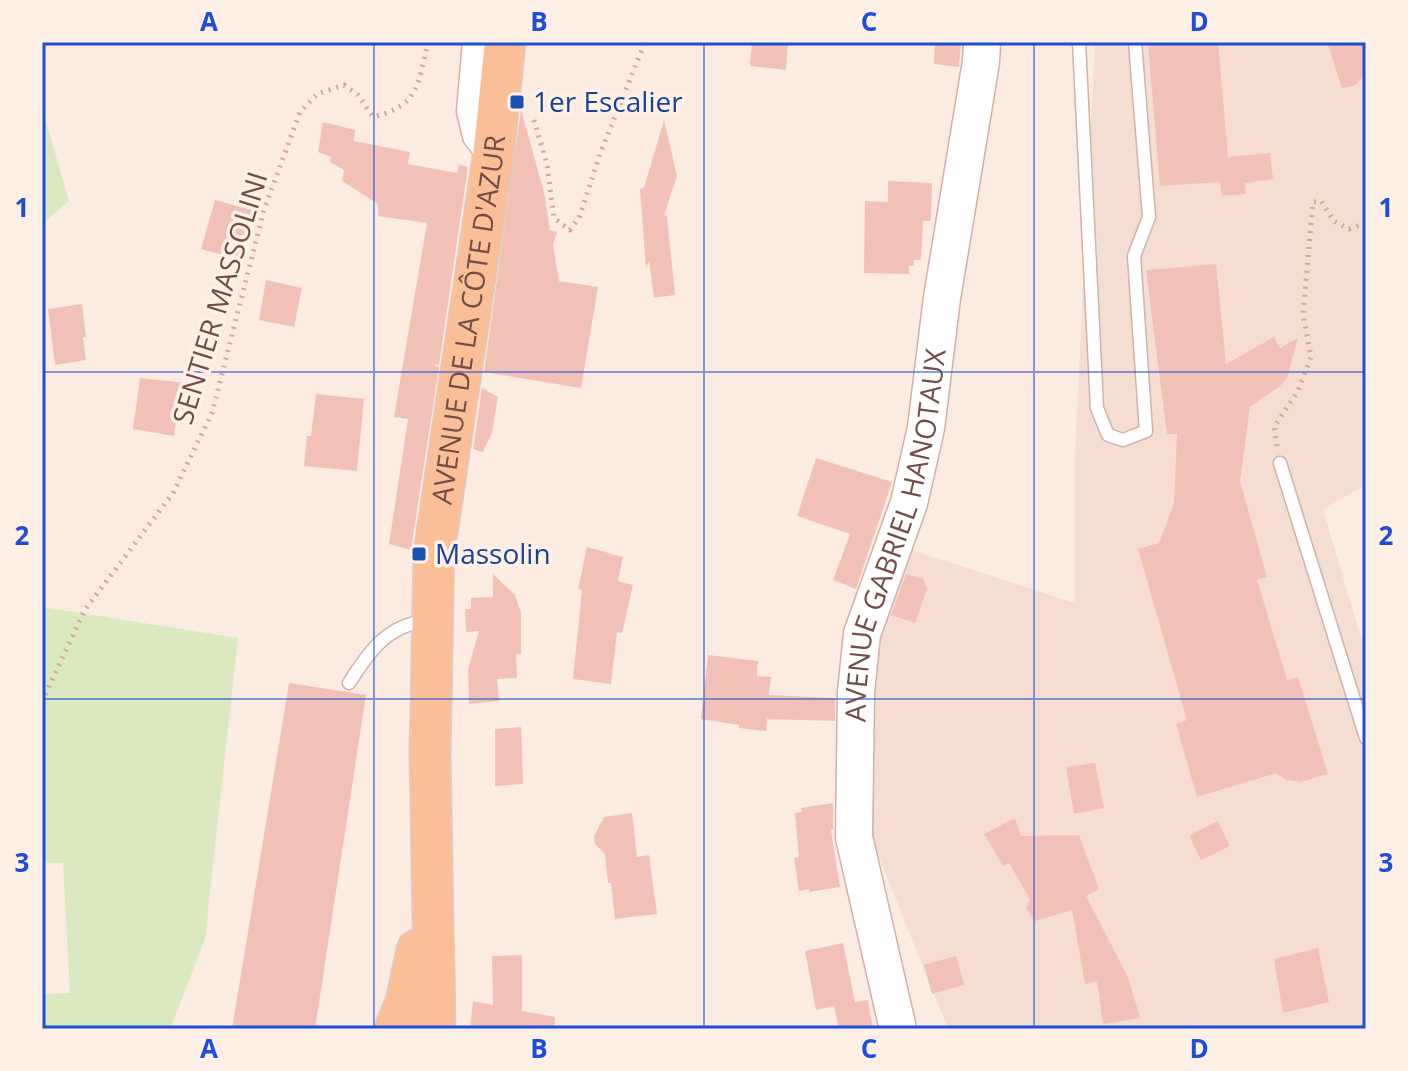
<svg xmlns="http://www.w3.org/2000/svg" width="1408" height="1071" font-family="'Open Sans',sans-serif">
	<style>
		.residential { fill: #f5ddd2 }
		.green { fill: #dae9bf }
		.building { fill: #f1c1b8 }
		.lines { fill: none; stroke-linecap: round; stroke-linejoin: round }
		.service-casing { stroke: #cfb2ab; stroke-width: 15 }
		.minor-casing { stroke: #cfb2ab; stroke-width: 29 }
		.secondary-casing { stroke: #d2b0a8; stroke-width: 39 }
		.primary-casing { stroke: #d8cdcc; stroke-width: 43 }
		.path { stroke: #d6a59c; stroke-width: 5; stroke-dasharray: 2 6; stroke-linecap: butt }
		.service { stroke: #fff; stroke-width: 12 }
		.minor { stroke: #fff; stroke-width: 26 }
		.secondary { stroke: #fff; stroke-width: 36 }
		.primary { stroke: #fbbf98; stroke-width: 40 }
		.grid { fill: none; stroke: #1d4ed8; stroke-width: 2; stroke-opacity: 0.55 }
		.transit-dot { fill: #1a4fb4; stroke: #fff0e6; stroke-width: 3 }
		.labels { text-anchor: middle; stroke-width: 7; stroke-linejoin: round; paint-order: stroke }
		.transit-label { font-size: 28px; fill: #164399; stroke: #fff0e6; text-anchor: start }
		.street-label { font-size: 28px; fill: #734d48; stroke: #fff0e6 }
		.neatline { fill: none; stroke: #1d4ed8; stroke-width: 3 }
		.grid-label { font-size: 26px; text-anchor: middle; font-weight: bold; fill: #1d4ed8 }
	</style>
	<rect width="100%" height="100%" fill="#fcebe1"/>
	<path class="residential" d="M1095 42H1366V485L1323 509 1366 655V1029H948L870 835 865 655 886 542 1075 603V453Z"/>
	<path class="green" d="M42 108 69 201 42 224Z
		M42 607 238 638 205 939 170 1029H42V994L70 993 63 863H42Z"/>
	<path class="building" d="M752 42H788L786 70 750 66Z
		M935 42H961L959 67 934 64Z
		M1148 42H1218L1228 157 1270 153 1273 179 1245 183 1246 194 1222 196 1220 182 1160 186Z
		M1327 42H1365L1366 73 1356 85 1342 88Z
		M521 110 544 192 550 230 557 232 553 244 559 281 598 287 581 388 484 372Z
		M664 120 677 176 664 215 667 216 675 295 654 298 649 261 646 269 640 189 644 188Z
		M323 122 355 130 354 141 410 152 408 164 457 173 459 165 468 167 439 365 432 364 439 367 411 550 389 544 408 419 394 417 427 223 378 216V204L342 181 344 170 330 162 331 157 318 152Z
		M888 181 932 183 931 221H923L921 260H914V266H909V274L864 273 865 201 888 202Z
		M215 200 252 210 238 259 201 249Z
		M1216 264 1226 364 1274 337 1280 348 1298 338 1287 378 1280 386 1250 407 1240 481 1267 577 1257 580 1287 680 1298 677 1328 774 1300 782 1286 780 1276 773 1197 797 1176 724 1187 720 1138 549 1159 543 1174 504 1177 434H1167L1146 270Z
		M266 280 302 288 294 327 259 320Z
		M82 304 86 337H83L86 360 55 365 48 309Z
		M140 378 196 384 191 421 176 419 174 436 133 429Z
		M482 388 498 397 492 433 483 452 473 449Z
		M316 394 364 399 357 471 304 466 307 436H311Z
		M816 458 892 482 856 589 833 580 850 534 797 516Z
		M587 547 623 557 618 581 633 585 622 633 617 632 611 684 573 679 582 590 578 589Z
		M493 574 515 595 521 612V654H516L517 678 497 679 499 701 469 704 468 669 479 631 466 632 465 609H471V598L493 597Z
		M906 574 923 579 927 589 915 623 891 615Z
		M708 655 758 661 757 676 771 677 769 695 835 698V721L767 719 766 731 739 728V725L701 719Z
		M289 683 366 695 315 1029H232Z
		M521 727 523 784 495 786V729Z
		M1095 763 1104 808 1074 814 1066 767Z
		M833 803V830H831L840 887 809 892V889L799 891 794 858 799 857 795 813 802 812 801 808Z
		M632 813 637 857 649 855 657 914 615 919 611 883H608L605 854 595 844 594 836 604 817Z
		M1015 818 1021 836 1079 835 1099 889 1086 896 1128 977 1140 1018 1103 1024 1097 981 1085 984 1072 910 1035 921 1026 909 1030 899 1009 863 1003 866 984 834Z
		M1218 821 1230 846 1201 860 1189 835Z
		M843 943 855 1002 868 1000 873 1029H839L834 1006 816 1010 805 951Z
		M1318 948 1329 1002 1283 1013 1274 959Z
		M522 955V1011L555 1017 554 1029H470L473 1001 493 1005 492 956Z
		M956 956 964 985 932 994 924 965Z"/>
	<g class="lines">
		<g class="service-casing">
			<path id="service" d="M1079 42 1097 408 1108 435 1123 440 1146 431 1134 256 1149 217 1135 42
				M1280 463 1366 738
				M349 683C368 653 387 625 426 621"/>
		</g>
		<g class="minor-casing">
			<path id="minor" d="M476 42 470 111 476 136 493 158"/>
		</g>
		<g class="secondary-casing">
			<g id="secondary">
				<path id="s1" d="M898 1029 854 837 856 692 862 634 909 503 926 428 942 298 981 62 982 42"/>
			</g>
		</g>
		<g class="primary-casing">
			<g id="primary">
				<path d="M395 1029 406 1002 417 950"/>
				<path id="s2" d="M435 1029 430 754 434 553 493 158 505 42"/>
			</g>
		</g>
		<path class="path" d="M534 120 547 164 554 218 570 230 579 218 600 154 645 42
			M1277 446 1274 427 1298 391 1311 357 1303 314 1313 202 1321 201 1334 221 1349 229 1366 223
			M42 702 84 611 173 493 212 413 264 210 300 112 317 94 344 85 358 95 373 117C420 105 418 84 428 42"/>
		<use href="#service" class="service"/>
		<use href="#minor" class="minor"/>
		<use href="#secondary" class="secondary"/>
		<use href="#primary" class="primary"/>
	</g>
	<path class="grid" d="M374 42V1029M704 42V1029M1034 42V1029M42 372H1366M42 699H1366"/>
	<g class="transit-dot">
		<rect x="509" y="94" width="16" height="16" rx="4"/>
		<rect x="411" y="546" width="16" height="16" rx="4"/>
	</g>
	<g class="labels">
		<g class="transit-label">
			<text x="533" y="112">1er Escalier</text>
			<text x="435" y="564">Massolin</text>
		</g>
		<g class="street-label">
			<text transform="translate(220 298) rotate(-73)" y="10">SENTIER MASSOLINI</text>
			<text dy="10" stroke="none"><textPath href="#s2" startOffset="712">AVENUE DE LA CÔTE D'AZUR</textPath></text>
			<text dy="10" stroke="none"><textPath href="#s1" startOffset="504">AVENUE GABRIEL HANOTAUX</textPath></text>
		</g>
	</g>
	<rect width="1408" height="1071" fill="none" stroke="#fff0e6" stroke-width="88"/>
	<rect x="44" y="44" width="1320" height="983" class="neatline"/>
	<g class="grid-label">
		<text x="209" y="31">A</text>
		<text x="539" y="31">B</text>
		<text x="869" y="31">C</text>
		<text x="1199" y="31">D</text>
		<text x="22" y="217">1</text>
		<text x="1386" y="217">1</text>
		<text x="22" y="545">2</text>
		<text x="1386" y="545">2</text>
		<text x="22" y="872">3</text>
		<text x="1386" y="872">3</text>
		<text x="209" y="1058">A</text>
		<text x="539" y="1058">B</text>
		<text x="869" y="1058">C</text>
		<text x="1199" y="1058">D</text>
	</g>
</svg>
